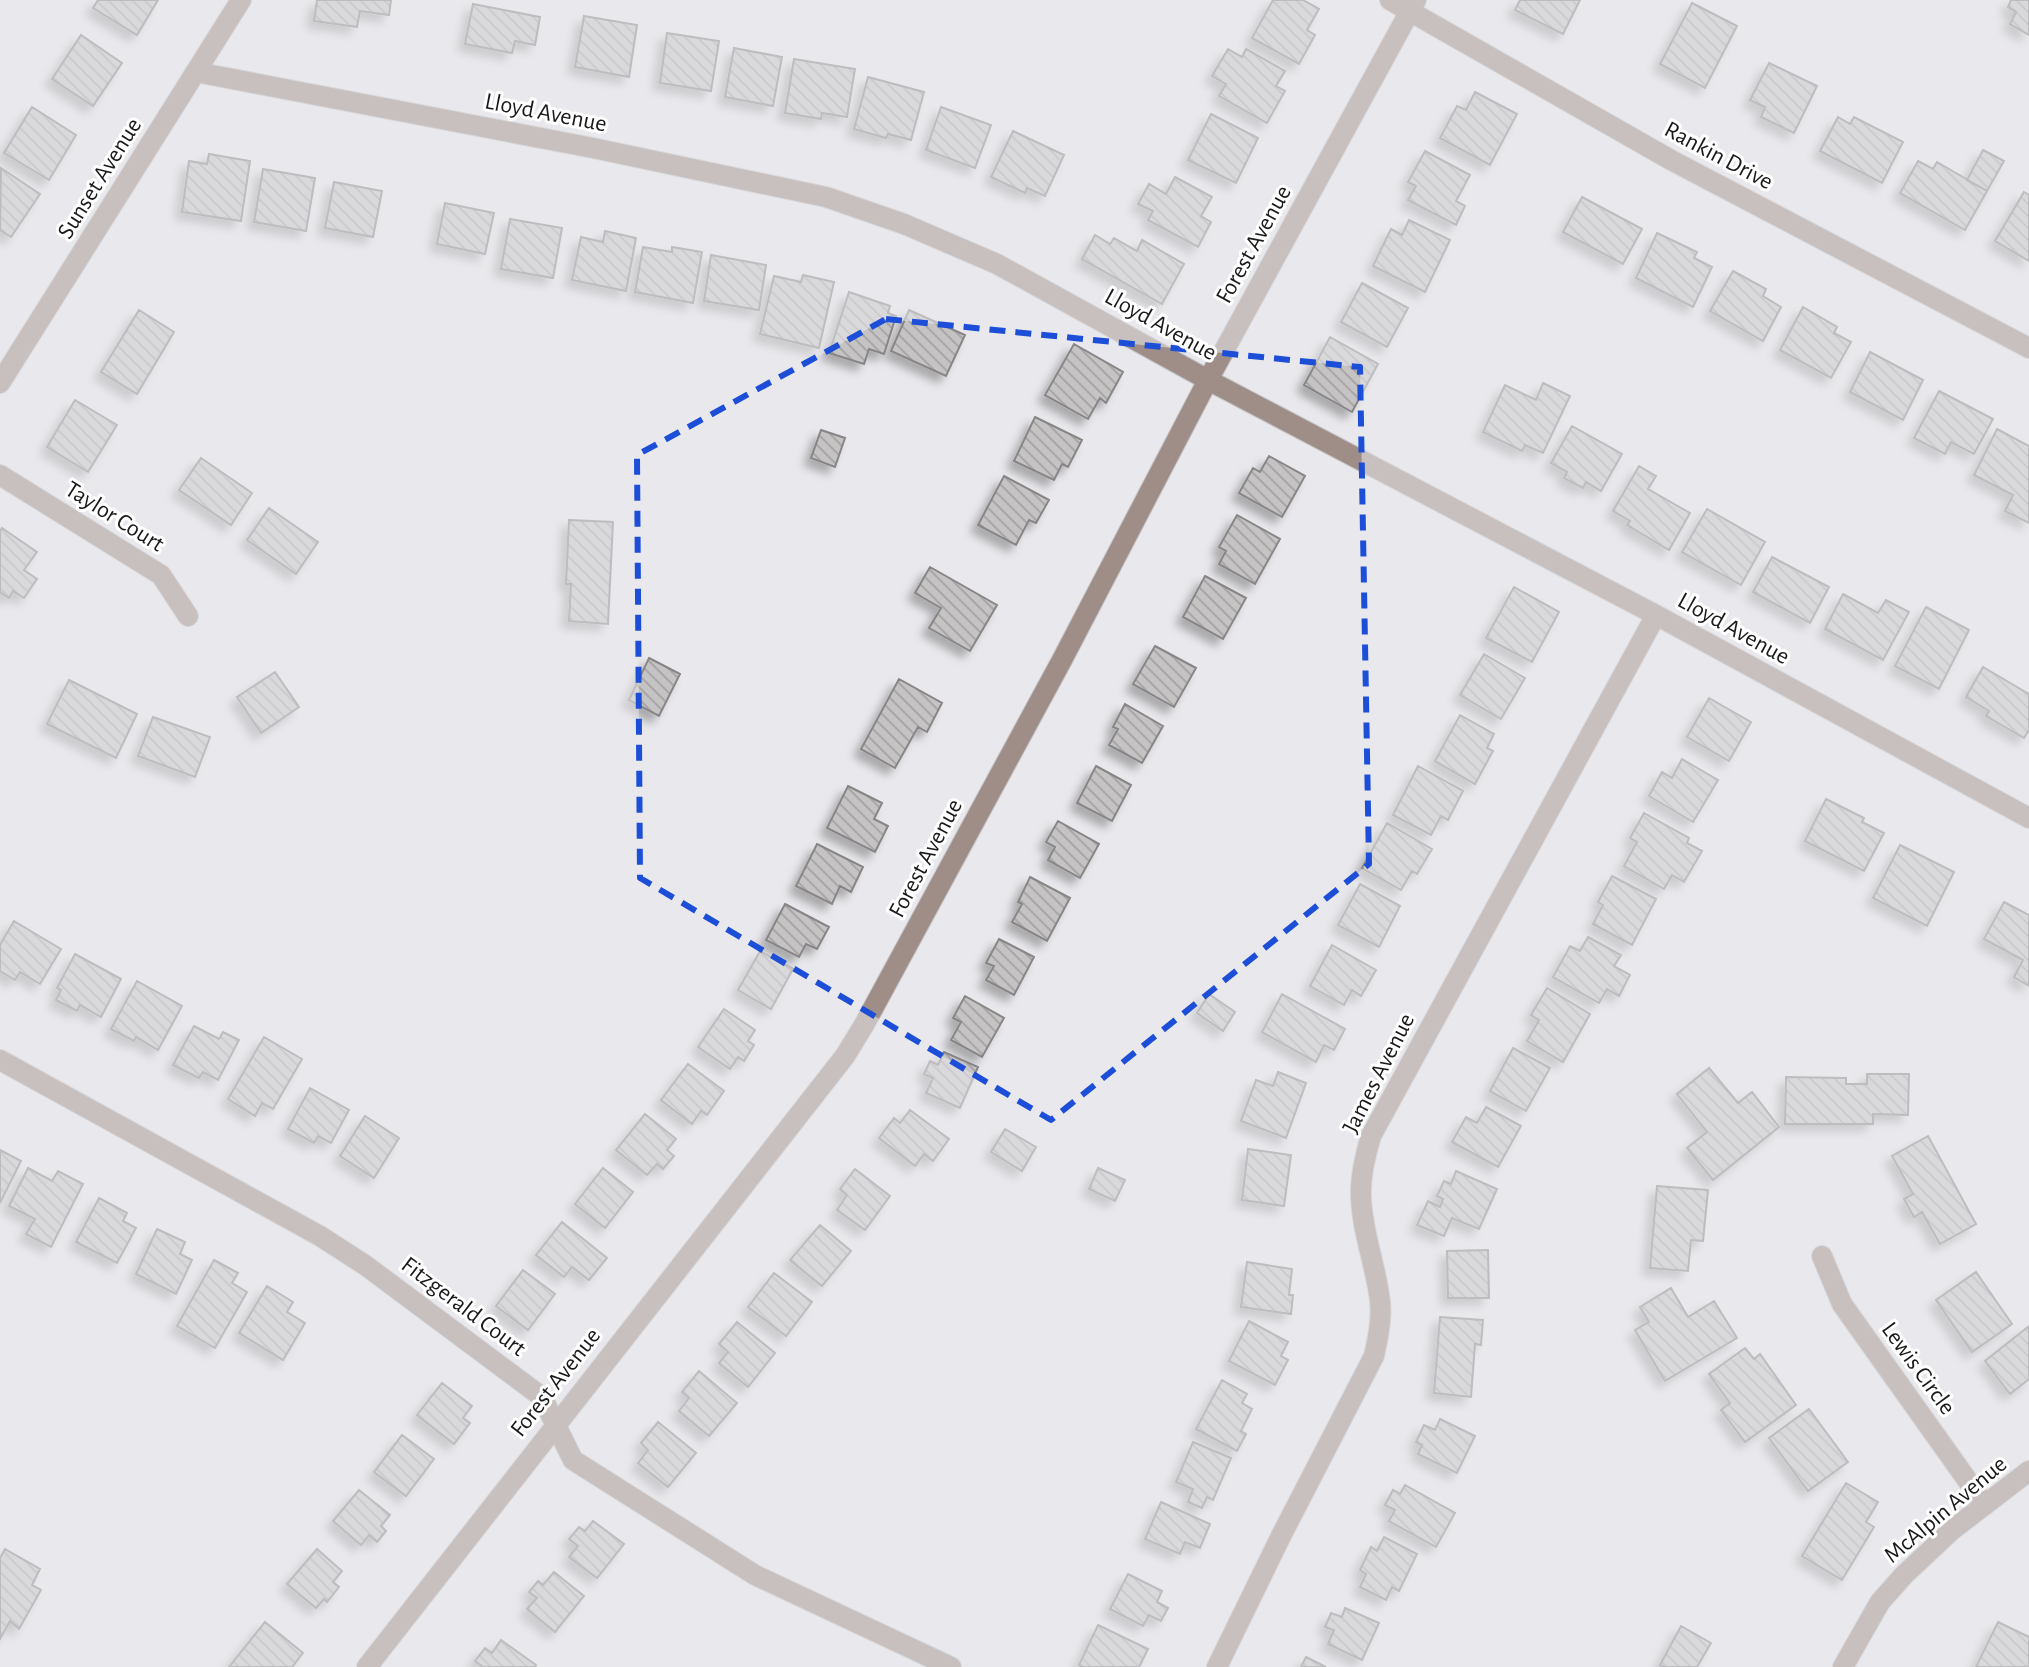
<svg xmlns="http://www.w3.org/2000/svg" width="2029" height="1667" font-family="'Alegreya Sans',sans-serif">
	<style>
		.building { fill: url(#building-back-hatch); stroke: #888586; stroke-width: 2; filter: url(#shadow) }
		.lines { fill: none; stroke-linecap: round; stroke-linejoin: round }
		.street-casing { stroke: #c4c4c7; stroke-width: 22 }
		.street { stroke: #9f8e87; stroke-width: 20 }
		.marked { fill: none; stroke: #1d4ed8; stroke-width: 6; stroke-dasharray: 16 10; stroke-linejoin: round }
		.labels { text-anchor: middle; stroke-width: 6; stroke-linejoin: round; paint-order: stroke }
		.street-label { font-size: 24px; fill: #19191a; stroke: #fff }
	</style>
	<defs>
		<pattern id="building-back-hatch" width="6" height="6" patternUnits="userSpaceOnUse" patternTransform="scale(2)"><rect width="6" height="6" fill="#c6c3c4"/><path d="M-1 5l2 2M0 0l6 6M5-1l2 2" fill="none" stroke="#aaa7a8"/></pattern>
		<filter id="shadow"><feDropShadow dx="-7" dy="7" stdDeviation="4" flood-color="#0004"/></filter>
	</defs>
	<rect width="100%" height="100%" fill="#e9e9ed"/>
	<path class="building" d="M98 0H158L137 35 93 8Z
		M317 0H391L389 15 360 11 357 27 314 21Z
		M1273 0H1303L1319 9 1307 30 1315 35 1299 64 1252 38Z
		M1520 0H1580L1563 34 1515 10Z
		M2011 0H2029V35L2010 24 2016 12 2008 7Z
		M1692 3 1737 26 1705 88 1660 64Z
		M473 4 540 17 535 45 515 41 512 53 465 44Z
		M584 16 637 25 629 77 575 67Z
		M667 33 719 41 711 91 660 83Z
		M81 35 122 63 93 106 52 79Z
		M734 48 782 57 773 106 725 97Z
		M1228 49 1242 57 1246 49 1285 71 1276 86 1285 91 1267 123 1219 96 1226 84 1212 76Z
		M794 59 855 69 847 117 822 113 821 119 785 113Z
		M1769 63 1817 86 1794 133 1761 117 1765 107 1750 100Z
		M868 77 924 92 911 140 888 134 886 138 854 129Z
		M1475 92 1517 114 1490 165 1440 138 1457 106 1466 110Z
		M32 107 76 135 49 180 4 153Z
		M941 107 991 125 975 168 926 150Z
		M1211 114 1258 138 1236 183 1188 160Z
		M1838 117 1850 124 1854 117 1903 142 1882 183 1820 151Z
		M1013 131 1064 155 1045 196 1027 188 1025 193 991 177Z
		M1983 150 2004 161 1987 191 1967 180Z
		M1425 151 1470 175 1456 201 1465 206 1456 225 1408 200 1416 186 1408 182Z
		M209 154 250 161 241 221 182 212 189 161 207 164Z
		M1918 161 1933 169 1937 162 1987 191 1965 230 1900 193Z
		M1 168 40 194 11 237 0 230Z
		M263 169 315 178 306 231 254 222Z
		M1175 177 1212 197 1201 216 1211 222 1198 247 1148 220 1153 211 1138 204 1149 184 1166 194Z
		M334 182 382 191 373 237 325 228Z
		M2024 192 2029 195V261L1995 241Z
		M1582 197 1642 229 1623 264 1563 232Z
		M445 203 494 213 485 254 437 244Z
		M510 219 562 228 553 278 501 269Z
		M1409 220 1450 240 1425 292 1373 266 1391 229 1402 235Z
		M605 231 636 238 626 291 572 280 581 237 603 242Z
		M1657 233 1697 252 1694 258 1712 267 1693 307 1636 278Z
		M1095 235 1110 244 1114 238 1137 251 1142 240 1184 264 1162 304 1082 259Z
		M643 247 672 252V247L702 252 693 303 635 292Z
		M711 255 766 265 759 310 704 301Z
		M1733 271 1766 289 1763 296 1781 307 1763 341 1710 311Z
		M803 275 834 282 819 348 760 334 774 276 801 282Z
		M1362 283 1408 308 1387 347 1341 322Z
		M849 292 890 306 888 313 896 316 884 354 869 349 864 364 829 353Z
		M1803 307 1837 327 1834 333 1851 342 1831 378 1780 350Z
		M139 310 174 332 137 394 101 372Z
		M909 310 965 335 946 376 891 351Z
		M1330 337 1378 364 1352 412 1304 385Z
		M1074 344 1123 372 1106 403 1100 398 1088 419 1045 395Z
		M1870 352 1923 380 1903 420 1850 392Z
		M1543 383 1570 396 1543 453 1525 445 1522 451 1483 432 1505 385 1536 400Z
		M1939 391 1993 419 1974 454 1951 442 1945 454 1914 438Z
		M75 400 117 425 88 472 47 447Z
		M1035 417 1082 440 1068 467 1062 464 1054 480 1014 461Z
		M1572 426 1622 454 1601 491 1586 482 1583 488 1564 478 1567 472 1551 463Z
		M1997 429 2029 446V523L2005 511 2013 495 1974 475Z
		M821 430 845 438 835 467 811 458Z
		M1269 456 1305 476 1282 517 1239 493 1253 468 1260 472Z
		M201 458 252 493 231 525 179 490Z
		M1639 466 1656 476 1648 489 1690 513 1669 550 1627 525 1630 521 1613 511Z
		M1004 476 1049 500 1036 523 1029 520 1016 545 978 525Z
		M269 508 318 542 296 574 247 540Z
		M1707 509 1765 542 1741 585 1682 552Z
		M1237 515 1280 539 1255 584 1219 564 1226 551 1219 547Z
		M569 520 613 522 608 624 569 621 571 584H566Z
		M2 528 37 552 24 570 37 579 24 598 13 591 9 598 0 592V531Z
		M1772 557 1829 587 1810 623 1753 592Z
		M930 567 997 605 970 651 929 628 941 608 915 593Z
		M1205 576 1246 598 1223 639 1183 617Z
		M1514 587 1559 612 1532 662 1486 638Z
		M1843 594 1878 613 1886 600 1909 612 1883 660 1825 629Z
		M1926 607 1969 630 1939 689 1895 666Z
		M1155 646 1196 668 1174 707 1133 684Z
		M1484 654 1525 678 1501 719 1460 695Z
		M649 658 680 674 659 716 629 700Z
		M1983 667 2029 694V730L2024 738 1986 716 1989 711 1966 697Z
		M275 672 299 707 261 733 237 697Z
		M899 679 942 703 927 732 918 727 895 768 861 749Z
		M69 680 137 714 116 758 47 724Z
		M1709 698 1751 722 1729 761 1687 737Z
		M1125 704 1163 726 1142 763 1109 745 1118 729 1113 727Z
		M1460 715 1494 734 1487 748 1493 751 1475 784 1435 761Z
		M153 717 210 737 195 777 138 756Z
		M1682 759 1718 780 1693 822 1649 796 1662 772 1672 778Z
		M1096 766 1131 785 1112 821 1077 803Z
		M1418 766 1463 791 1448 820 1441 816 1431 835 1393 815Z
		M848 786 882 803 874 819 888 826 875 852 827 828Z
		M1826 799 1864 818 1862 822 1884 833 1864 871 1805 841Z
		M1644 813 1689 838 1687 843 1702 851 1684 882 1672 875 1664 889 1624 866 1637 842 1630 838Z
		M1058 821 1099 844 1080 878 1048 860 1055 847 1046 842Z
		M1387 823 1432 849 1417 874 1412 871 1401 890 1362 868Z
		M817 844 863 867 851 892 840 886 832 904 796 886Z
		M1900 845 1954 872 1927 926 1873 898Z
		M1612 876 1656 899 1632 945 1593 924 1603 905 1598 902Z
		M1030 877 1070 898 1047 941 1012 922 1022 904 1018 902Z
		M1360 884 1400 906 1379 947 1338 925Z
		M2004 902 2029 915V986L2014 977 2023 960 1984 939Z
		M785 904 829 927 817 949 806 944 799 957 766 940Z
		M14 921 61 949 40 984 20 972 15 980 0 971V945Z
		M1588 937 1621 955 1614 966 1630 975 1619 996 1607 989 1599 1003 1553 977 1570 946 1580 951Z
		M999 939 1034 957 1014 995 986 980 994 966 986 963Z
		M1332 945 1376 970 1361 996 1352 990 1344 1005 1310 986Z
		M760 951 793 969 771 1009 738 990Z
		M75 954 121 979 101 1017 80 1005 77 1011 56 1000 61 990 57 988Z
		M137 981 182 1006 158 1050 136 1037 134 1041 111 1029Z
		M1547 988 1590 1014 1563 1062 1527 1041 1539 1020 1531 1015Z
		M1209 994 1235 1012 1223 1031 1197 1013Z
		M1282 994 1345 1029 1334 1050 1324 1045 1316 1062 1262 1032Z
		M965 996 1004 1018 982 1057 951 1040 961 1022 953 1018Z
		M724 1009 755 1030 748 1041 754 1045 744 1061 738 1057 730 1069 698 1047Z
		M194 1026 219 1039 223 1032 239 1040 218 1080 203 1072 199 1078 173 1065Z
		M264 1037 302 1059 273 1109 262 1103 255 1116 228 1099Z
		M1513 1048 1550 1068 1526 1111 1490 1091Z
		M944 1052 978 1067 960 1108 926 1093 933 1078 924 1074 930 1061 938 1065Z
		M688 1064 724 1091 707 1115 701 1111 692 1124 661 1100Z
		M1709 1068 1738 1103 1752 1092 1779 1127 1713 1180 1687 1148 1707 1132 1677 1094Z
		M1278 1072 1306 1083 1286 1138 1241 1121 1256 1080 1273 1086Z
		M1867 1074H1909L1908 1115 1873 1114V1124H1785L1786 1077 1846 1078V1084H1867Z
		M310 1088 349 1110 331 1143 318 1136 314 1143 288 1129Z
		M1486 1107 1521 1126 1498 1167 1452 1142 1466 1117 1477 1123Z
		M910 1110 949 1139 933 1161 924 1154 915 1166 879 1138 894 1118 900 1123Z
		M645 1114 676 1139 667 1150 674 1156 663 1169 657 1164 647 1175 616 1150Z
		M365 1116 399 1138 374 1178 340 1156Z
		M1005 1129 1036 1147 1022 1171 991 1152Z
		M1928 1136 1976 1224 1940 1244 1922 1212 1914 1217 1904 1199 1913 1194 1892 1156Z
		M1248 1149 1291 1155 1284 1206 1242 1200Z
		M0 1150 21 1161 0 1203Z
		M28 1168 52 1181 58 1171 83 1184 51 1247 26 1234 35 1219 9 1206Z
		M603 1168 633 1192 605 1228 575 1204Z
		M1098 1168 1125 1180 1115 1201 1089 1189Z
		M855 1169 890 1196 865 1230 837 1210 847 1195 840 1189Z
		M1456 1171 1497 1189 1479 1229 1452 1218 1444 1236 1417 1225 1428 1201 1440 1207 1443 1199 1437 1196 1444 1181 1451 1184Z
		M1657 1186 1708 1190 1703 1241 1691 1240 1688 1271 1650 1268Z
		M99 1198 127 1213 123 1221 136 1228 117 1263 76 1242Z
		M562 1222 607 1258 589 1280 572 1267 564 1277 536 1255Z
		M820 1225 851 1251 822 1286 790 1260Z
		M157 1229 185 1242 180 1254 192 1260 176 1294 136 1274Z
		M1488 1250 1489 1298H1448L1447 1251Z
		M214 1260 238 1273 232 1283 247 1292 215 1348 177 1326Z
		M1247 1262 1292 1269 1289 1295H1293L1291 1314 1241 1307Z
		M523 1270 555 1294 528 1330 496 1306Z
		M1976 1272 2012 1324 1972 1352 1936 1300Z
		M774 1273 812 1302 786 1336 748 1307Z
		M267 1286 293 1302 287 1312 305 1323 283 1360 239 1333Z
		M1671 1288 1688 1317 1714 1301 1737 1338 1665 1381 1635 1330 1649 1322 1640 1307Z
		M1440 1317 1483 1320 1481 1345 1475 1344 1471 1397 1434 1393Z
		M1249 1321 1288 1342 1281 1356 1288 1360 1275 1385 1229 1361Z
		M737 1322 775 1353 748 1387 719 1363 728 1352 719 1344Z
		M2029 1326V1379L2010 1394 1985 1361Z
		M1745 1348 1754 1359 1760 1354 1796 1405 1745 1442 1721 1410 1730 1403 1709 1374Z
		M699 1371 737 1403 709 1436 679 1411 689 1398 682 1392Z
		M1222 1380 1247 1394 1242 1403 1252 1409 1241 1431 1246 1434 1237 1451 1196 1429Z
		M442 1383 472 1406 463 1418 470 1423 454 1444 417 1415Z
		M1809 1409 1848 1462 1808 1491 1769 1438Z
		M1440 1419 1475 1436 1457 1473 1418 1454 1422 1445 1416 1442 1424 1425 1435 1430Z
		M658 1422 696 1453 668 1487 638 1463 648 1450 641 1443Z
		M402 1435 434 1459 406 1496 374 1472Z
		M1193 1442 1231 1458 1213 1500 1207 1497 1202 1508 1188 1502 1193 1489 1176 1482Z
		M1846 1483 1878 1502 1866 1522 1874 1527 1842 1580 1802 1556Z
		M1405 1485 1455 1513 1436 1547 1389 1521 1395 1510 1385 1505 1393 1490 1400 1494Z
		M359 1490 390 1515 381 1526 386 1531 377 1542 369 1535 361 1545 333 1521Z
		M1161 1502 1210 1524 1200 1548 1185 1542 1180 1554 1145 1539Z
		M593 1521 624 1544 597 1578 569 1557 578 1546 569 1539 579 1527 585 1531Z
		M1384 1537 1417 1554 1399 1591 1392 1587 1386 1600 1360 1587 1366 1574 1360 1570 1371 1547 1377 1551Z
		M5 1549 40 1569 32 1585 41 1590 19 1629 10 1621 0 1639V1558Z
		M317 1549 342 1571 333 1582 339 1587 327 1602 324 1599 316 1608 287 1584Z
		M554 1572 584 1596 555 1632 527 1609 537 1598 529 1592 538 1581 543 1585Z
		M1128 1574 1162 1591 1157 1602 1168 1608 1161 1621 1149 1615 1143 1626 1110 1609Z
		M1345 1608 1379 1623 1362 1660 1328 1644 1334 1630 1325 1627 1331 1613 1342 1617Z
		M265 1622 303 1653 292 1667H229Z
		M1998 1622 2029 1637V1667H1976Z
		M1098 1625 1148 1649 1139 1667H1083L1079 1665Z
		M1681 1626 1711 1643 1697 1667H1664L1660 1665Z
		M501 1640 536 1665 535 1667H483L475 1661 485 1648 492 1653Z
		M1306 1657 1326 1667H1301Z"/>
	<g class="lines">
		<g class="street-casing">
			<path id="street" d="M1390 0 1671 160 2029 348
				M196 72 593 148 826 197 904 224 997 264 1208 380 1656 615 2029 818
				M0 383 241 0
				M0 475 161 575 188 616
				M0 1060 320 1236 365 1265 542 1397 573 1460 755 1575 951 1667
				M1822 1256 1842 1304 1985 1505
				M367 1667 845 1056 864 1025 1062 660 1208 380 1416 0
				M1217 1667 1281 1536 1374 1356C1378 1338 1382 1319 1380 1301 1376 1266 1362 1232 1361 1197 1360 1176 1365 1156 1371 1136L1656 615
				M1843 1667 1880 1602 1904 1575 1952 1530 2029 1471"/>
		</g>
		<use href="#street" class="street"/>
	</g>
	<path d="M0 0H2029V1667H0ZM886 319 1360 367 1369 864 1051 1120 640 878 637 455Z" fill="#e9e9ed" fill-opacity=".55" fill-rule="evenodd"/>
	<path class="marked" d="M886 319 1360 367 1369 864 1051 1120 640 878 637 455Z"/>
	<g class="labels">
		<g class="street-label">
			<text transform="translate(546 112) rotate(11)" y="8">Lloyd Avenue</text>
			<text transform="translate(1719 155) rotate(28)" y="8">Rankin Drive</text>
			<text transform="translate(99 178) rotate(-58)" y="8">Sunset Avenue</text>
			<text transform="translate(1253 244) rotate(-61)" y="8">Forest Avenue</text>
			<text transform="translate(1161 324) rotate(29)" y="8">Lloyd Avenue</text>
			<text transform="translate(115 516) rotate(32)" y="8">Taylor Court</text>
			<text transform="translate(1734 628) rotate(29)" y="8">Lloyd Avenue</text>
			<text transform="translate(925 858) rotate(-62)" y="8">Forest Avenue</text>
			<text transform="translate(1378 1073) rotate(-63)" y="8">James Avenue</text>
			<text transform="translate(464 1306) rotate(37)" y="8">Fitzgerald Court</text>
			<text transform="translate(1919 1368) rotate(54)" y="8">Lewis Circle</text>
			<text transform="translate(555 1382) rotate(-52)" y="8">Forest Avenue</text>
			<text transform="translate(1945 1509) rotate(-40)" y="8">McAlpin Avenue</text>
		</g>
	</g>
</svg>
